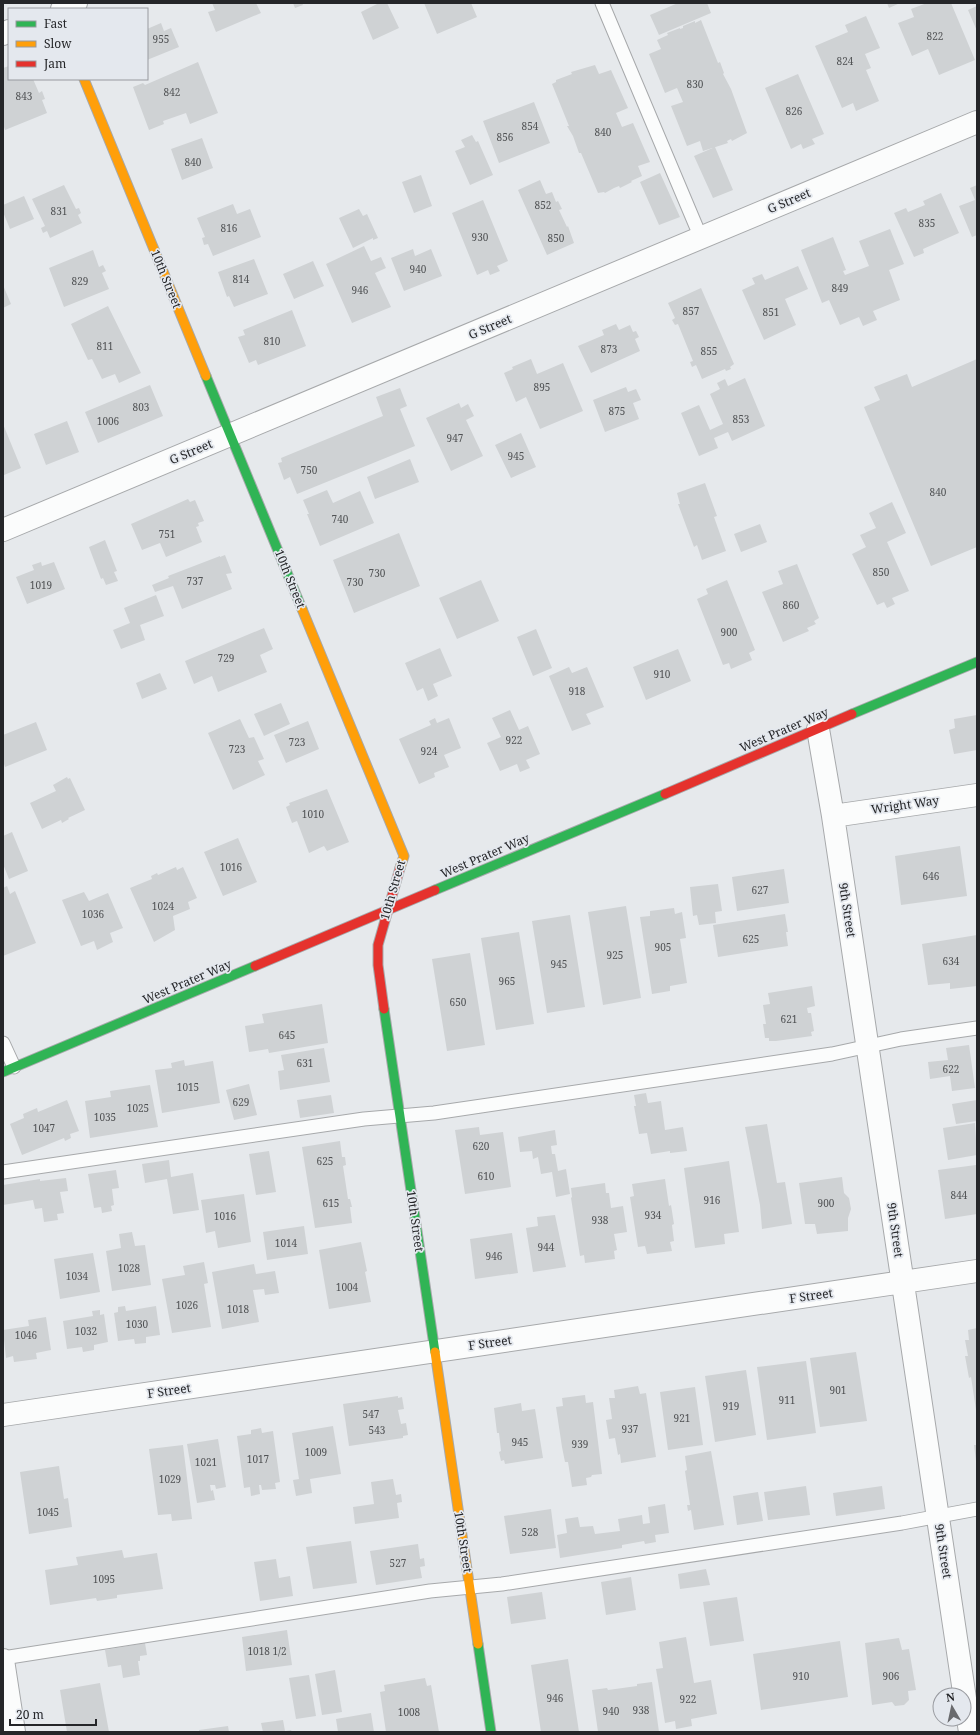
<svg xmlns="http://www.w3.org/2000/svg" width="980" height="1735" font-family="'Noto Serif',serif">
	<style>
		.building { fill: #cfd2d4 }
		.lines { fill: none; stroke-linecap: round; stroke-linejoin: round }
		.lane-casing { stroke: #a7a9ab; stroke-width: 15 }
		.street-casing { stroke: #a7a9ab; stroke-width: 24 }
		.fast-casing { stroke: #a7a9ab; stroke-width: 11 }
		.slow-casing { stroke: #a7a9ab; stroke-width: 11 }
		.jam-casing { stroke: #a7a9ab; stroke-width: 11 }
		.lane { stroke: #fbfcfc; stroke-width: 13 }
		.street { stroke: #fbfcfc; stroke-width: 22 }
		.fast { stroke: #30b455; stroke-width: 9 }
		.slow { stroke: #ff9f0a; stroke-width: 9 }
		.jam { stroke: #e5322d; stroke-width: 9 }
		.labels { text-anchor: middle; stroke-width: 3.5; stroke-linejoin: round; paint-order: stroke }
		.number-label { font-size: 10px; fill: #505254 }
		.street-label { font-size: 12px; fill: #252629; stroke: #e4e8ee }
	</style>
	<rect width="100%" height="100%" fill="#e6e9ec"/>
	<path class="building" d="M212 3H256L261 13 216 32 208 12 215 10Z
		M293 3H302L303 5 295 8Z
		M379 3H387L399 28 373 40 361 12Z
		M424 3H471L477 17 437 34Z
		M678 3H707L711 13 659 35 650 15Z
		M887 3H900L889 8Z
		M927 3H951L975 60 939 75 928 49 912 56 898 23 914 17 911 9Z
		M977 6V31L968 10Z
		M866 16 880 48 865 54 871 68 866 70 879 101 856 111 853 103 842 108 815 46 848 32 845 25Z
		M701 20 718 63 720 62 724 73 723 74 731 89 747 133 732 141 731 139 727 141 728 143 703 151 700 141 687 146 671 106 683 102 677 88 665 93 649 54 661 49 657 40 668 35 667 33 680 28V29L683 28V26L695 21V23Z
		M161 23 164 31 171 28 179 47 147 60V29Z
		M198 62 218 113 190 124 186 113 163 121 164 124 149 130 133 87 143 83 145 85Z
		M595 65 599 74 611 70 628 108 616 113 622 127 633 123 650 162 638 166 642 176 631 181 632 182 620 188 619 186 614 188 605 193 604 192 598 193 581 153H579L573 136 567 126H569L552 84 556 82V80L572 74 571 72Z
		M9 66V79H33L39 93 42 91 45 99 42 100 47 113 5 130 3 124V68Z
		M798 74 824 134 812 139 815 144 803 149 801 144 791 149 765 88Z
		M534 102 550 143 499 163 483 121Z
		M472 135 476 142 478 141 493 175 470 185 455 151 465 147 461 140Z
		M202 138 213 168 182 180 171 149Z
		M715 147 733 190 713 198 694 156Z
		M660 173 680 217 659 225 640 182Z
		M421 175 432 206 414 213 402 182Z
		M540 180 546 194 552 192 556 202 558 201 562 209 559 210 567 227 568 226 574 243 547 255 518 190Z
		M64 185 76 209 79 208 81 213 78 215 82 223 50 238 47 231 43 233 41 228 45 226 32 199Z
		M977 185V235L972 237 959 206 975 200 970 188Z
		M941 193 959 233 923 249 924 253 914 257 894 213 906 208 908 212 925 205 923 201Z
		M24 196 34 219 10 229 3 212V205Z
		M483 200 508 261 497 266 500 271 490 275 488 270 477 275 452 213Z
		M233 204 237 214 250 209 261 237 213 256 208 244 204 245 202 238 205 237 197 218Z
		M359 209 363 216 367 214 378 238 373 240V238L353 248 339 218Z
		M890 229 904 264 889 270 900 300 873 311 877 320 863 326 859 317 840 325 829 300 822 303 801 250 833 237 846 270 843 271 845 275 869 266 859 241Z
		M364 246 371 261 381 257 385 266 386 268 375 273 391 307 352 323 326 264Z
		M413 249 415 256 431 249 442 276 404 291 391 258Z
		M93 250 99 267 103 265 106 271 102 273 109 289 64 307 49 268Z
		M254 259 268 294 234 307 229 296 227 297 218 272Z
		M313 261 324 286 294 299 283 274Z
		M798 266 808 289 785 299 796 325 764 340 742 290 755 284 752 278 762 274 765 280Z
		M3 285 11 304 3 308Z
		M701 288 734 364 730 367 731 369 726 371 725 369 702 379 696 365 692 367 690 362 693 361 678 324 675 325 672 320 675 318 668 303Z
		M108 306 141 373 119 383 115 374 102 379 92 359 88 360 71 324Z
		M292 310 306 346 258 365 256 360 249 363 238 337 245 335 243 330Z
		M616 324 619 330 630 325 633 332 636 331 639 337 635 339 640 351 591 373 578 346 604 335 602 330Z
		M531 359 537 374 563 363 583 411 540 429 526 397 516 402 504 373 513 369 512 367Z
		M977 359V547L931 566 864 407 880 400 874 387 907 374 912 387Z
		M745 378 765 426 732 441 728 432 714 438 718 448 699 456 681 413 699 405 710 430 723 424 710 394 720 389 717 383 725 379 728 386Z
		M150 385 163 416 98 443 85 412Z
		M626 387 628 392 636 389 641 400 633 403 639 419 605 432 593 400Z
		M400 388 407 406 400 409 415 446 297 494 290 477 284 480 278 463 282 462 281 458 383 416 376 397Z
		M459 403 461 408 468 404 474 416 466 420 483 456 451 471 426 418Z
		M67 421 79 452 46 465 34 434Z
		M3 424 21 468 4 475 3 472Z
		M521 433 536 467 511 478 495 445Z
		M410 459 419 482 375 499 367 477Z
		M705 483 717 516 714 517 726 551 702 560 697 545 694 547 678 504H680L677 493Z
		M327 490 333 503 360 491 374 523 320 546 307 514H309L303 500Z
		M188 499 190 502 195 500 204 521 198 523 199 526 196 527 202 542 166 557 160 543 142 550 131 524Z
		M892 502 906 533 887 542 909 591 892 598 895 604 887 608 884 602 877 605 852 554 866 547 860 535 876 528 869 513Z
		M760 524 767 542 741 552 734 534Z
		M399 533 420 586 354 613 333 560Z
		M105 540 117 571 114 572 118 581 106 585 103 578 101 579 89 547Z
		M225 555 232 573 226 574 232 589 182 609 173 586 155 592 152 585 169 578 168 576 220 556V557Z
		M41 562 42 566 54 562 65 589 27 604 16 577 34 570 32 565Z
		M797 564 819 618 814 621 816 624 807 628 809 631 783 642 762 592 783 584 778 571Z
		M481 580 499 621 457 639 439 598Z
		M727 580 755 650 749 653 752 660 731 669 729 663 723 665 697 599 708 594 706 589Z
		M156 595 164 616 140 625 145 640 121 649 113 630 130 623 124 608Z
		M264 628 273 649 260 655 267 672 218 692 212 676 194 684 185 661Z
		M536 629 552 668 533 676 517 637Z
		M440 648 452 676 433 684 438 696 428 701 423 688 417 691 405 663Z
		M678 649 691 681 646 700 633 667Z
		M569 667 572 673 587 667 604 707 586 714 591 724 572 731 549 676Z
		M160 673 167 689 142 699 136 683Z
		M281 703 290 724 264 736 254 714Z
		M510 710 519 730 528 726 540 754 526 760 530 768 520 772 517 764 500 771 487 743 501 737 492 718Z
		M977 715V750L954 754 949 730 955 728 954 719Z
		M435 718 437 723 449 718 461 748 444 755 449 767 434 773 435 777 419 784 399 739 431 725 429 721Z
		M240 719 249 738 254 737 264 759 258 761 265 775 233 790 208 733Z
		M308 721 319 749 286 763 274 735Z
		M36 722 47 750 5 767 3 761V735Z
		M67 777 68 779 70 778 85 810 68 818 69 819 62 823 61 820 42 829 30 803 56 791 53 785Z
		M327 789 349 842 327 851 324 846 309 853 297 821 292 823 286 807 290 805 289 803Z
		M12 832 28 871 9 879 3 864V836Z
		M238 838 257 882 223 896 204 852Z
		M960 846 967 896 901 905 895 856Z
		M176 867 177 870 183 867 197 898 188 902 190 909 173 916 175 930 154 942 130 888 152 879 151 876 157 873 158 875Z
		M784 869 789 903 737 911 732 877Z
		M718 884 722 911 715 912 716 923 699 925 697 915 693 916 690 887Z
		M7 886 10 894 15 891 36 943 3 956V888Z
		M84 892 89 901 108 893 123 928 110 933 113 942 97 950 94 941 81 946 62 900Z
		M626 906 641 998 603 1005 588 912Z
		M674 908 675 914 682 912 686 938 680 939 687 983 670 986V991L652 994 640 917 650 916V911Z
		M785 914 788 932H786L788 946 718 957 713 925Z
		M570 915 585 1007 547 1013 532 921Z
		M519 932 534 1024 496 1030 481 938Z
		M977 935V986L950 989V983L928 985 922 944Z
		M470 953 485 1045 447 1051 432 959Z
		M812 986 815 1006 807 1008 808 1013H811L814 1031 811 1032 812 1036 776 1041H769V1038H765L763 1024H766L763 1005 770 1004 768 993Z
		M322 1004 328 1043 269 1053 268 1049 249 1052 245 1026 264 1023 262 1014Z
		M969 1045 975 1088 952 1091 950 1076 930 1079 928 1062 948 1060 946 1048Z
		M324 1048 330 1082 280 1090 278 1071 284 1070 281 1055Z
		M184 1060 185 1066 213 1061 220 1103 162 1113 155 1070 172 1068 171 1063Z
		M249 1084 257 1115 234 1120 226 1090Z
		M150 1085 158 1127 90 1138 85 1101 111 1097 110 1091Z
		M646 1093 648 1103 661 1101 665 1130 683 1127 687 1151 670 1153V1151L651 1154 647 1133 639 1134 634 1106H636L634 1095Z
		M331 1095 334 1113 300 1118 297 1100Z
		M67 1100 79 1131 70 1134 71 1138 65 1141 64 1138 22 1155 10 1124 24 1118 23 1114 37 1108 38 1112Z
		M977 1100V1121L956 1124 952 1104Z
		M975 1123 977 1155 948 1160 943 1128Z
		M767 1124 777 1183 785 1182 792 1224 762 1229 760 1205 745 1127Z
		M479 1127 480 1135 503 1132 511 1187 465 1194 455 1130Z
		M555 1130 557 1145 551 1146 552 1154H555L558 1171 566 1169 570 1194 556 1197 552 1172 541 1174 538 1157 533 1159 532 1151 520 1152 518 1137Z
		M340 1141 342 1157H345L346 1165 343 1166 348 1199H350L352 1207H350L352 1223 315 1228 302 1147Z
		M269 1151 276 1192 256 1195 249 1154Z
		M169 1160 171 1177 193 1173 199 1210 173 1214 167 1179 145 1183 142 1164Z
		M729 1161 739 1232 724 1234 725 1244 695 1248 684 1168Z
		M976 1165 977 1214 945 1219 938 1170Z
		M116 1170 119 1188 112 1189 114 1205 111 1206 112 1211 102 1213 101 1207 94 1208 88 1174Z
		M842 1177 844 1193 849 1198 851 1209 848 1218V1231L817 1234 815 1224H805L799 1183Z
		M66 1178 68 1191 60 1192 64 1213 57 1214 58 1220 44 1222 42 1208 35 1209 33 1200 3 1205V1185L40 1179V1181Z
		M665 1179 669 1206 671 1205 674 1224 672 1225 674 1241 670 1242 672 1251 647 1254 645 1246 638 1247 630 1197 634 1196 632 1184Z
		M605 1183 606 1193H609L611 1208 623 1206 627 1232 614 1234 617 1250 614 1251 615 1259 585 1263 584 1255 580 1256 571 1198 572 1197 571 1188Z
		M244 1194 251 1242 218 1248 215 1231 206 1233 201 1200Z
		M555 1215 566 1267 533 1272 526 1228 538 1226 537 1217Z
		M304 1226 308 1254 267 1260 263 1232Z
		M132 1232 135 1246 145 1245 151 1285 112 1291 106 1251 121 1248 119 1234Z
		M512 1233 518 1273 475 1279 470 1239Z
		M361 1242 367 1271 365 1272 371 1302 329 1309 319 1250Z
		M93 1253 100 1292 60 1299 54 1259Z
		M204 1262 208 1283 204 1284 211 1327 172 1333 162 1279 185 1275 183 1266Z
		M254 1264 256 1274 275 1271 279 1293 265 1295 264 1289 253 1290 259 1322 222 1329 212 1272Z
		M125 1306 126 1311 156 1306 160 1335 146 1337V1343L135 1344 134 1339 118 1341 114 1313 118 1312V1307Z
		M100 1310V1315L104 1314 108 1342 94 1345V1350L83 1352 82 1347 67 1349 63 1321 93 1316 92 1311Z
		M46 1317 51 1350 36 1353 37 1359 14 1362 13 1356 6 1358 3 1330 29 1326 28 1320Z
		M977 1328V1410H976L971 1377 969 1378 965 1356H968L965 1340H969L968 1330Z
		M856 1352 867 1421 820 1427 810 1358Z
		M806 1361 816 1433 767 1440 757 1367Z
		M746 1370 756 1435 715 1442 705 1376Z
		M638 1386 640 1394 646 1393 656 1457 621 1463 620 1454 618 1455 615 1438 609 1439 606 1420 612 1419 609 1398H615L614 1390Z
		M695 1387 703 1445 668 1450 660 1392Z
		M585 1395 586 1403 593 1402 602 1474 592 1475 591 1477 586 1478 587 1485 572 1487 568 1462H565L562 1447 556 1407 563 1406 562 1398Z
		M398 1396V1398L402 1397 404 1409 398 1410 401 1424 406 1423 408 1435 403 1436V1438L349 1446 343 1404Z
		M521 1403 522 1411 535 1409 543 1458 505 1464 504 1460 501 1461 499 1452 501 1451 499 1433H497L494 1408Z
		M333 1426 341 1474 310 1479 312 1493 296 1496 293 1480 299 1479 292 1433Z
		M261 1428 262 1433 273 1431 280 1482 275 1483 276 1489 262 1490 261 1485H259L260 1494 251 1496 250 1487 244 1488 237 1436 251 1434V1430Z
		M218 1439 226 1487 216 1489 215 1485H210L211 1491 213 1490 215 1500 197 1503 187 1444Z
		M183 1445 192 1519 172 1521 171 1514 158 1515 149 1449Z
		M974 1445H977V1461H976Z
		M711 1451 724 1525 694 1530 691 1510 688 1511 687 1505H690L685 1471 687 1470 685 1456Z
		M59 1466 64 1499 68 1498 72 1527 29 1534 20 1472Z
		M393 1479 396 1495 401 1494 402 1502 397 1503 399 1518 355 1524 353 1507 374 1504 371 1482Z
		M806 1486 810 1515 768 1520 764 1492Z
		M882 1486 885 1509 836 1516 833 1493Z
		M758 1492 763 1521 737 1525 733 1496Z
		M665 1504 669 1533 655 1535 656 1542 645 1544 644 1541 622 1545V1548L560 1558 557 1535 567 1533 565 1519 578 1517 580 1527 593 1526 595 1534 620 1531 618 1519 642 1515 643 1524 650 1523 648 1507Z
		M551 1509 556 1548 510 1554 504 1516Z
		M351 1541 357 1583 313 1589 306 1547Z
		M418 1544 420 1559 424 1558 425 1566 420 1567 422 1578 376 1585 370 1551Z
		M122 1550 124 1558 157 1553 163 1589 117 1595V1598L97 1601 96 1598 50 1605 45 1570 78 1565 76 1557Z
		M276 1559 279 1578 290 1576 293 1596 260 1601 254 1562Z
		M706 1569 710 1585 680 1589 678 1574Z
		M631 1577 636 1610 606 1615 601 1582Z
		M542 1592 546 1619 511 1624 507 1597Z
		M737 1597 744 1641 710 1646 703 1602Z
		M287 1630 292 1665 246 1671 242 1637Z
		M686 1637 694 1683 711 1680 717 1714 691 1719 692 1726 676 1729 675 1721 665 1723 656 1669 663 1668 659 1642Z
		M899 1638 902 1650 909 1649 916 1690 908 1691 909 1700 904 1705 895 1706 892 1702 872 1705 865 1643Z
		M840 1641 848 1697 761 1710 753 1654Z
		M145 1643 147 1655 140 1656V1661H138L140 1675 123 1678 121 1665 108 1667 105 1650Z
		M568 1659 579 1732H541L531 1665Z
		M335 1670 342 1712 322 1715 315 1674Z
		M309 1675 316 1716 296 1719 289 1678Z
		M425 1678 427 1686 431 1685 439 1732H386L380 1692 385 1691 384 1685Z
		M652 1682 659 1732H598L592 1690 607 1688 608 1690 637 1686V1684Z
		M100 1683 109 1732H67L60 1690Z
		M371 1713 374 1732H338L336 1719Z
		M283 1720 285 1731 291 1730 292 1732H263L261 1723Z
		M228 1726 229 1732H199V1730Z"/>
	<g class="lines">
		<g class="lane-casing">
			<path id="lane" d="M602 3 701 238
				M3 1043 14 1067
				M3 1172 364 1119 434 1113 832 1054 901 1039 977 1028
				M3 1658 430 1591 502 1584 902 1523 977 1509"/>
		</g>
		<g class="street-casing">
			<path id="street" d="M62 9 76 3
				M3 34 9 31
				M3 530 977 122
				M818 729 833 816 970 1732
				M833 816 977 795
				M3 1415 977 1271
				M3 1660 14 1732"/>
		</g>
		<g class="fast-casing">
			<path id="fast" d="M206 376 302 609
				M852 714 977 662
				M435 890 665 794
				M384 1009 435 1352
				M3 1072 255 966
				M478 1644 491 1732"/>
		</g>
		<g class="slow-casing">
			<path id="slow" d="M84 79 206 376
				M302 609 404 856 400 868
				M435 1352 478 1644"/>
		</g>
		<g class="jam-casing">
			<path id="jam" d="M665 794 852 714
				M255 966 435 890
				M384 1009 378 965V945L400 868"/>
		</g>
		<use href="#lane" class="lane"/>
		<use href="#street" class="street"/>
		<use href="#fast" class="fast"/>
		<use href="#slow" class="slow"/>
		<use href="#jam" class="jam"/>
	</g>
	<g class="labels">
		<g class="number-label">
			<text x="935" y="40">822</text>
			<text x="161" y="43">955</text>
			<text x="845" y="65">824</text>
			<text x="695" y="88">830</text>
			<text x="172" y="96">842</text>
			<text x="24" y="100">843</text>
			<text x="794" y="115">826</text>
			<text x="530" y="130">854</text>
			<text x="603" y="136">840</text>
			<text x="505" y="141">856</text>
			<text x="193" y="166">840</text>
			<text x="543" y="209">852</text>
			<text x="59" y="215">831</text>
			<text x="927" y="227">835</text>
			<text x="229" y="232">816</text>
			<text x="480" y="241">930</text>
			<text x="556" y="242">850</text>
			<text x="418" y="273">940</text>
			<text x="241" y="283">814</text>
			<text x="80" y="285">829</text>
			<text x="840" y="292">849</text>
			<text x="360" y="294">946</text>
			<text x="691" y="315">857</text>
			<text x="771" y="316">851</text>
			<text x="272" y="345">810</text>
			<text x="105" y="350">811</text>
			<text x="609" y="353">873</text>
			<text x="709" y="355">855</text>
			<text x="542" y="391">895</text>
			<text x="141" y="411">803</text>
			<text x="617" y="415">875</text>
			<text x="741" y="423">853</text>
			<text x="108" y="425">1006</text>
			<text x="455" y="442">947</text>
			<text x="516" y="460">945</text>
			<text x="309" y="474">750</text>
			<text x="938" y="496">840</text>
			<text x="340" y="523">740</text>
			<text x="167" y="538">751</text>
			<text x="881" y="576">850</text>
			<text x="377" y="577">730</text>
			<text x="195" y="585">737</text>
			<text x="355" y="586">730</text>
			<text x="41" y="589">1019</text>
			<text x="791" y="609">860</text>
			<text x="729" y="636">900</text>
			<text x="226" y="662">729</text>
			<text x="662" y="678">910</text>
			<text x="577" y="695">918</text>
			<text x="514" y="744">922</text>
			<text x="297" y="746">723</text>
			<text x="237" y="753">723</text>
			<text x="429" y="755">924</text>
			<text x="313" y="818">1010</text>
			<text x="231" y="871">1016</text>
			<text x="931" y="880">646</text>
			<text x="760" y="894">627</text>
			<text x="163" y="910">1024</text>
			<text x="93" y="918">1036</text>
			<text x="751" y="943">625</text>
			<text x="663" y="951">905</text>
			<text x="615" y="959">925</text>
			<text x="951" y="965">634</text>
			<text x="559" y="968">945</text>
			<text x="507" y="985">965</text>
			<text x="458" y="1006">650</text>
			<text x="789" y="1023">621</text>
			<text x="287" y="1039">645</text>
			<text x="305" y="1067">631</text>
			<text x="951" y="1073">622</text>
			<text x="188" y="1091">1015</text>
			<text x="241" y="1106">629</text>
			<text x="138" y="1112">1025</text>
			<text x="105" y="1121">1035</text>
			<text x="44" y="1132">1047</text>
			<text x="481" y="1150">620</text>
			<text x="325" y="1165">625</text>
			<text x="486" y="1180">610</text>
			<text x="959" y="1199">844</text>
			<text x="712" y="1204">916</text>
			<text x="331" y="1207">615</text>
			<text x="826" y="1207">900</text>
			<text x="653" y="1219">934</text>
			<text x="225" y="1220">1016</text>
			<text x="600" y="1224">938</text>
			<text x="286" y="1247">1014</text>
			<text x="546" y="1251">944</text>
			<text x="494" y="1260">946</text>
			<text x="129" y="1272">1028</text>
			<text x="77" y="1280">1034</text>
			<text x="347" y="1291">1004</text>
			<text x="187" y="1309">1026</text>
			<text x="238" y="1313">1018</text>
			<text x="137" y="1328">1030</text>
			<text x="86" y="1335">1032</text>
			<text x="26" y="1339">1046</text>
			<text x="838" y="1394">901</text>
			<text x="787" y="1404">911</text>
			<text x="731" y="1410">919</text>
			<text x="371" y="1418">547</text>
			<text x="682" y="1422">921</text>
			<text x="630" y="1433">937</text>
			<text x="377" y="1434">543</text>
			<text x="520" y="1446">945</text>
			<text x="580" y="1448">939</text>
			<text x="316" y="1456">1009</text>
			<text x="258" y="1463">1017</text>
			<text x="206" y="1466">1021</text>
			<text x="170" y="1483">1029</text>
			<text x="48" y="1516">1045</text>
			<text x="530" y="1536">528</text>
			<text x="398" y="1567">527</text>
			<text x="104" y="1583">1095</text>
			<text x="267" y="1655">1018 1/2</text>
			<text x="801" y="1680">910</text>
			<text x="891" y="1680">906</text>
			<text x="555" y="1702">946</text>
			<text x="688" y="1703">922</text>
			<text x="641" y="1714">938</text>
			<text x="611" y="1715">940</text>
			<text x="409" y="1716">1008</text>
		</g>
		<g class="street-label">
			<text transform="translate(789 201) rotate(-23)" y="4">G Street</text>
			<text transform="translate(166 279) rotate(68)" y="4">10th Street</text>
			<text transform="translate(490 327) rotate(-23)" y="4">G Street</text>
			<text transform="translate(191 452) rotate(-23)" y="4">G Street</text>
			<text transform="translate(290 579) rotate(68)" y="4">10th Street</text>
			<text transform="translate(784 730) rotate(-23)" y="4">West Prater Way</text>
			<text transform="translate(905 805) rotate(-8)" y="4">Wright Way</text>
			<text transform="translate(485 856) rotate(-23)" y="4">West Prater Way</text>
			<text transform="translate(393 890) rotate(-74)" y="4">10th Street</text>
			<text transform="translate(847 910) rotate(81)" y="4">9th Street</text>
			<text transform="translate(187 982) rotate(-23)" y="4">West Prater Way</text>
			<text transform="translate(415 1221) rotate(82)" y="4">10th Street</text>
			<text transform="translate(895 1230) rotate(82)" y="4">9th Street</text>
			<text transform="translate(811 1296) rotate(-8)" y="4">F Street</text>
			<text transform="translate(490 1343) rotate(-8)" y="4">F Street</text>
			<text transform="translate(169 1391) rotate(-8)" y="4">F Street</text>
			<text transform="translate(463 1542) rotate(81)" y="4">10th Street</text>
			<text transform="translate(943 1551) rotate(81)" y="4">9th Street</text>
		</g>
	</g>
	<rect width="980" height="1735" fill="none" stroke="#252629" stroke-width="8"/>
	<rect x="8" y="8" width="140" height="72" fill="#e4e8ee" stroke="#989a9f"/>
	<rect x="16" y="21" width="20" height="6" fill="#30b455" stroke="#989a9f"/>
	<text x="44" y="28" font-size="12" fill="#252629">Fast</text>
	<rect x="16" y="41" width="20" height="6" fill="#ff9f0a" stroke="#989a9f"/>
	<text x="44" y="48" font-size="12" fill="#252629">Slow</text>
	<rect x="16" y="61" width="20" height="6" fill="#e5322d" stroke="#989a9f"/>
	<text x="44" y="68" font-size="12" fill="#252629">Jam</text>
	<g transform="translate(952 1707) rotate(351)"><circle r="19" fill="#e4e8ee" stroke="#989a9f"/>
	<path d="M0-3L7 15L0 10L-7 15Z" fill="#696a6d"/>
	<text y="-6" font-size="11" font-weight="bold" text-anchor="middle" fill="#252629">N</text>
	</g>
	<path d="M10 1719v6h86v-6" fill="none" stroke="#252629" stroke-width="2"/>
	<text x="16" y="1719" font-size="12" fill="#252629" stroke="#e4e8ee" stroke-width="3" paint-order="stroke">20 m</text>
</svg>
